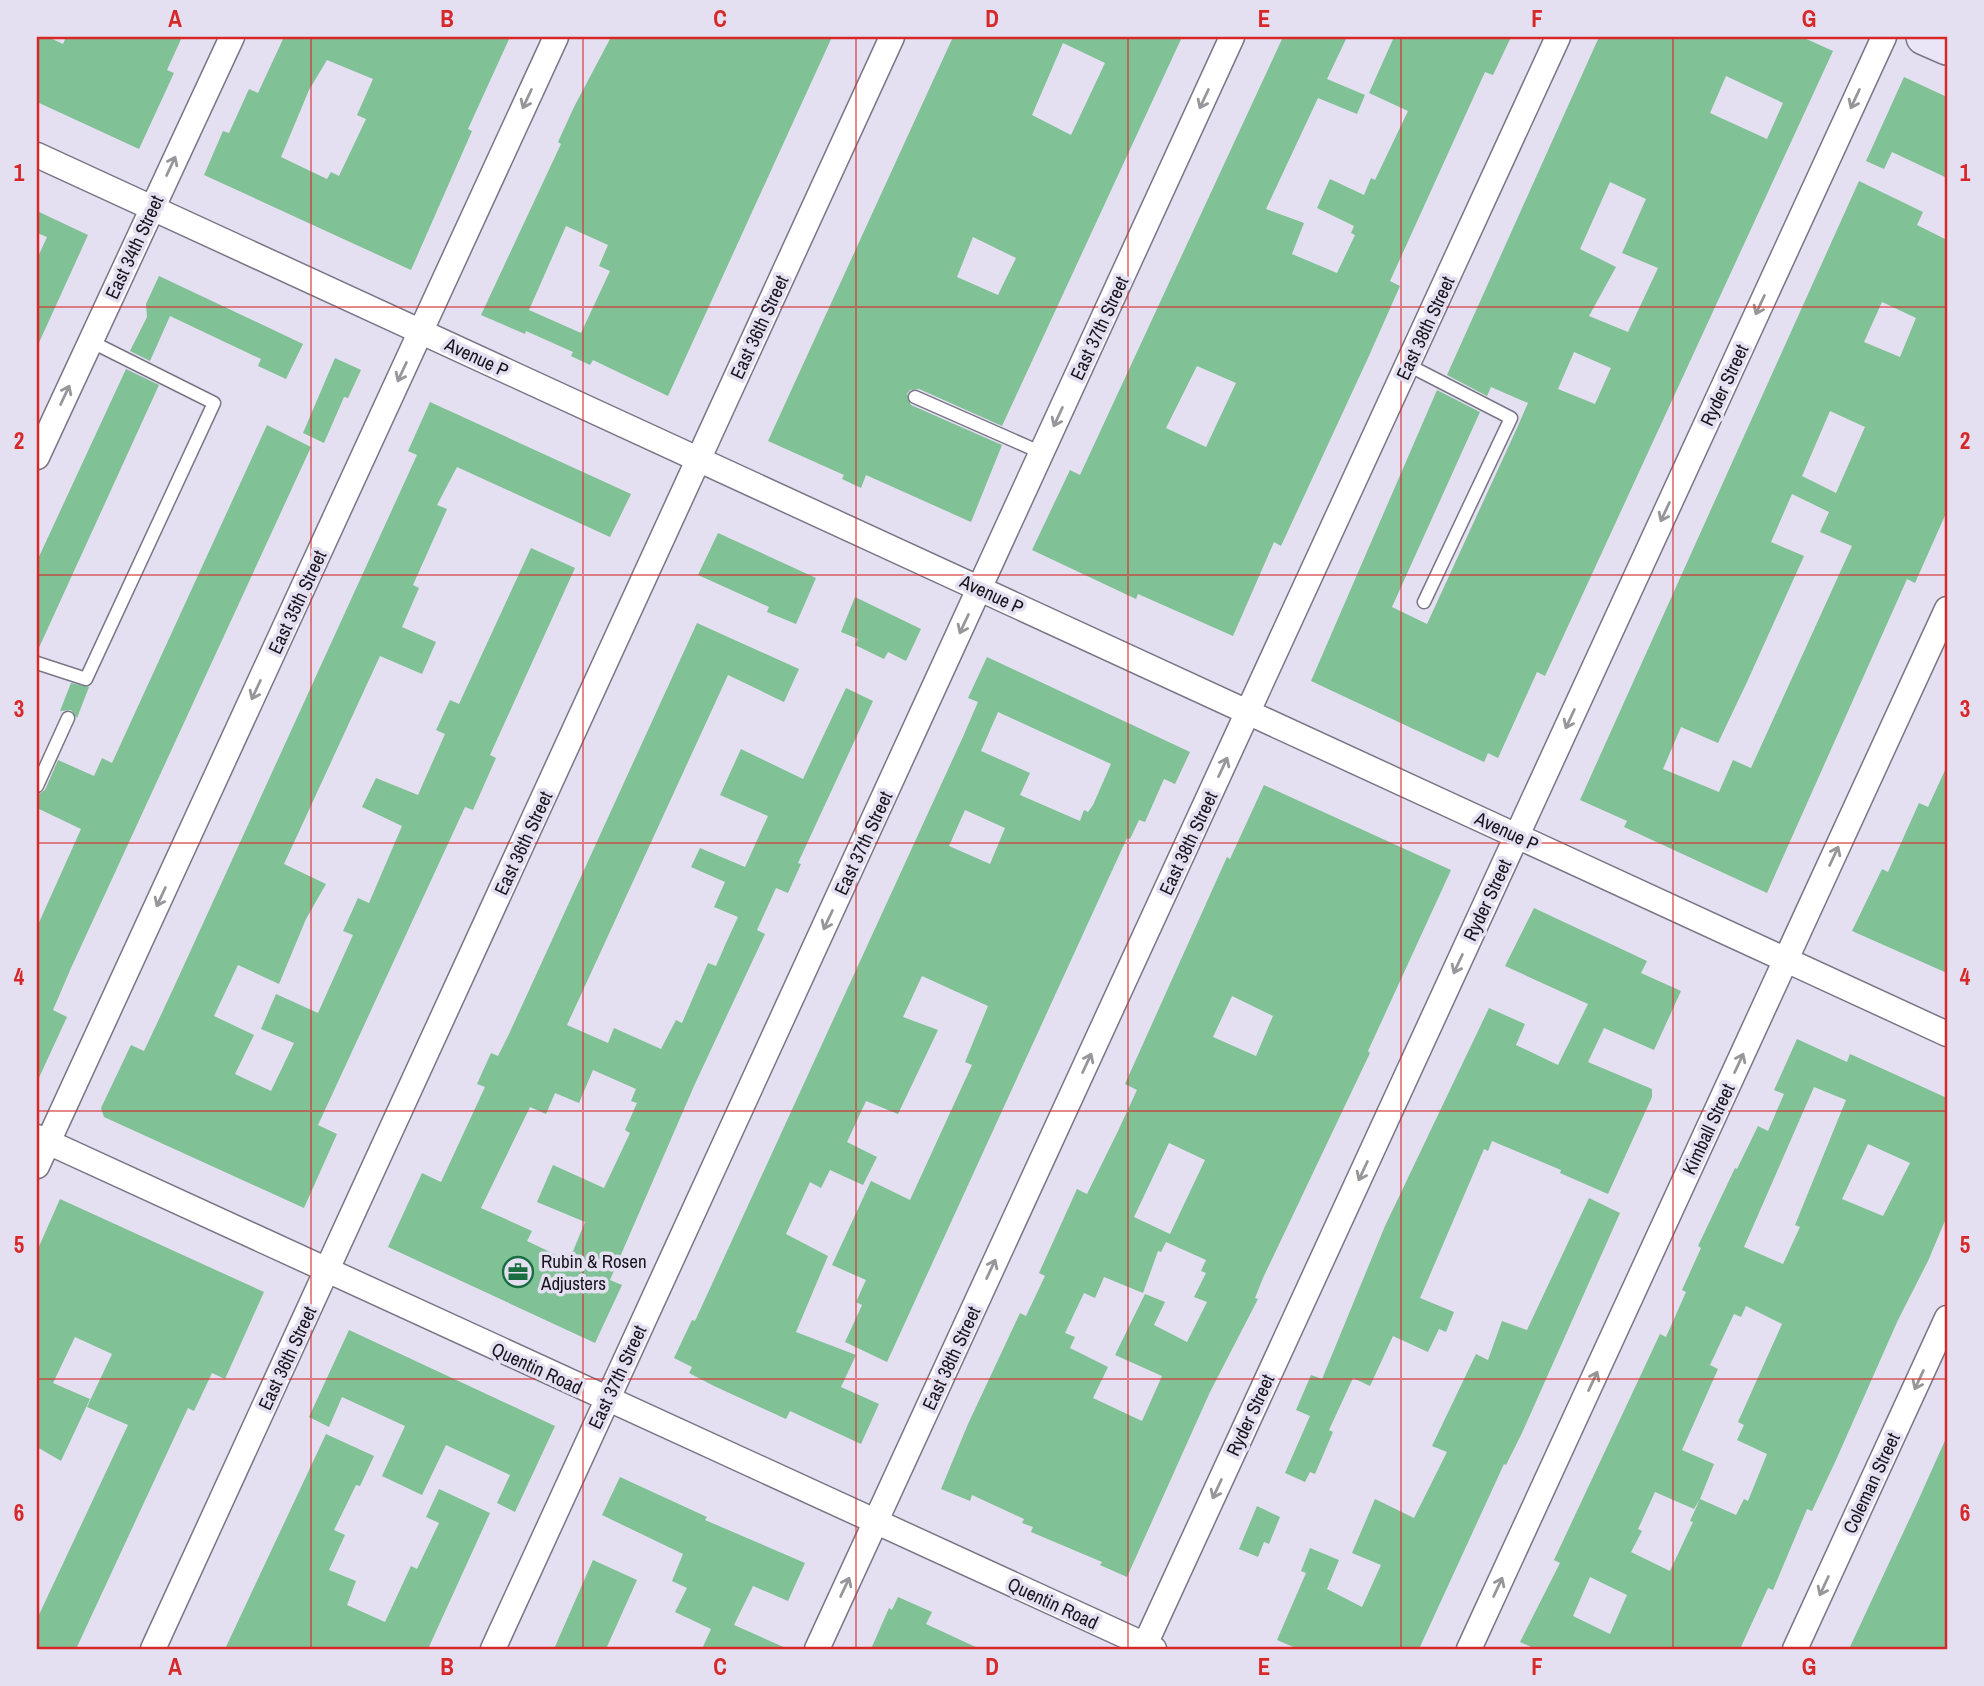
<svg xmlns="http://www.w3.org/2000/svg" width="1984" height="1686" font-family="'Archivo Narrow',sans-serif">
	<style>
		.building { fill: #80c196; fill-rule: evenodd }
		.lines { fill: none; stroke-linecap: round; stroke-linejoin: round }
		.lane-casing { stroke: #7a7686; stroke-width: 15 }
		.street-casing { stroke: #7a7686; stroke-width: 27 }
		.secondary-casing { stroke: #7a7686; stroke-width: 38 }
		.lane { stroke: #fff; stroke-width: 12 }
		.street { stroke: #fff; stroke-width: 24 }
		.secondary { stroke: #ebe5f8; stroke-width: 35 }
		.oneway { stroke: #979699 }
		.grid { fill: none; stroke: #d62828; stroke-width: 2; stroke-opacity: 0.55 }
		.labels { text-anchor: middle; stroke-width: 7; stroke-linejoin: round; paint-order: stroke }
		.street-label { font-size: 19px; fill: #18161c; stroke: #e4dff1 }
		.poi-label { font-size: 19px; fill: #18161c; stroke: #e4dff1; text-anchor: start }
		.neatline { fill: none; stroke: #d62828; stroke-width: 2.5 }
		.grid-label { font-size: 23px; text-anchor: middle; font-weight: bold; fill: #d62828 }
	</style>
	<rect width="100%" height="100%" fill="#e4dff1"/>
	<path class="building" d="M37 37H48L63 44 66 37H182L167 70 174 73 139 149 37 102Z
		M284 37H510L468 129 472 131 411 270 204 175 223 131 229 133 249 89 258 93ZM327 60 373 79 357 115 366 119 339 176 331 172 327 179 281 157 309 90Z
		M611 37H832L668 396 593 360 590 365 571 356 573 352 526 331 525 334 481 315 561 144 558 142 574 107ZM566 226 608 245 599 266 610 271 581 333 529 310Z
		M953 37H1182L1002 426 919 389 910 390 907 394 911 405 1002 445 971 522 866 475 861 488 842 479 844 475 768 441ZM1063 43 1105 63 1071 135 1032 115ZM973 237 1016 258 998 295 957 277Z
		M1283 37H1347L1327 79 1365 95 1357 114 1318 98 1266 209 1304 223 1292 254 1337 273 1355 235 1351 233 1354 226 1317 208 1330 179 1364 195 1371 178 1375 180 1408 111 1369 93 1394 37H1511L1493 75 1485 72 1390 281 1400 286 1368 358 1281 546 1274 542 1233 636 1138 594 1136 599 1032 550 1070 470 1080 475ZM1197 366 1236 383 1206 447 1166 428Z
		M1599 37H1802L1833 51 1545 676 1537 672 1498 758 1488 753 1484 762 1311 681 1437 390 1480 412 1392 607 1427 624 1517 428 1528 403 1491 387 1487 396 1447 375ZM1726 76 1783 103 1767 139 1710 113ZM1610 182 1646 199 1622 253 1658 268 1628 332 1589 316 1616 267 1580 249ZM1574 352 1611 368 1595 404 1558 389Z
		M1904 77 1947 97V178L1892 152 1884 169 1866 161Z
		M1859 181 1923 212 1917 225 1947 240V511L1915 583 1907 579 1767 893 1624 827 1627 821 1580 800ZM1882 302 1916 318 1900 357 1864 342ZM1830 411 1865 427 1836 493 1802 476ZM1792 494 1829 512 1820 532 1852 546 1751 768 1733 760 1719 792 1663 769 1681 727 1718 743 1747 682 1804 556 1771 542Z
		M37 211 88 235 37 347V259L47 237 37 233Z
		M159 276 303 344 286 379 258 366 261 359 170 316 150 361 130 351 147 317 146 304Z
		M335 358 361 370 348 398 344 397 324 443 303 433Z
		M126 369 159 385 37 652V561Z
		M430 402 631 494 610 537 457 467 437 505 447 509 413 585 419 588 402 627 436 642 422 674 380 656 284 864 326 884 306 919 279 984 238 965 214 1016 254 1035 235 1074 271 1091 294 1043 261 1029 276 994 318 1013 353 935 343 931 358 898 369 903 402 826 362 807 376 778 418 795 445 734 436 730 450 700 459 704 531 548 575 568 490 755 496 758 473 810 465 807 318 1125 337 1134 304 1208 104 1117 101 1108 131 1045 144 1051 174 987 417 455 408 451Z
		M267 425 311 447 71 968 53 1010 67 1017 37 1082V927L81 829 37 808V795L45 790 58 760 94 776 102 758 112 763Z
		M718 533 816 578 796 624 767 612 769 607 698 575Z
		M855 597 921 629 906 661 888 652 884 659 855 645 858 639 841 632Z
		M697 623 799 669 784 702 728 675 567 1025 608 1043 614 1028 661 1049 676 1020 682 1023 708 963 716 966 726 943 738 917 714 907 725 882 691 867 700 848 745 867 768 816 720 795 741 749 803 779 846 688 873 701 798 863 801 864 788 893 776 888 757 930 765 934 694 1086 610 1280 622 1285 595 1343 388 1247 422 1173 441 1182 485 1087 477 1084 491 1053 498 1056 509 1034ZM593 1070 636 1089 631 1101 637 1103 625 1130 630 1133 604 1188 553 1165 537 1202 585 1222 569 1261 527 1241 532 1231 481 1208 530 1107 546 1114 555 1093 579 1103Z
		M987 657 1190 752 1175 784 1164 779 1145 822 1139 820 1130 839 1127 838 887 1362 845 1342 862 1305 856 1302 866 1280 832 1265 871 1181 910 1200 972 1065 965 1062 988 1006 922 976 903 1017 938 1030 898 1114 866 1101 847 1142 877 1157 863 1185 830 1170 821 1188 810 1182 786 1234 828 1256 796 1332 856 1355 841 1387 879 1404 861 1444 790 1411 786 1419 714 1386 689 1373 692 1367 674 1358 692 1320 695 1321 962 739 978 702 968 698ZM998 712 1111 764 1093 805 1088 812 1084 810 1080 821 1020 795 1030 773 981 751ZM965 810 1005 828 990 864 949 846Z
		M71 683 89 687 77 718 71 710 60 711Z
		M1947 766V973L1852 931 1882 869 1888 872 1919 803 1928 807Z
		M1264 785 1451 870 1368 1051 1370 1053 1263 1278 1255 1298 1258 1299 1210 1392 1127 1577 1100 1565 1102 1562 1031 1532 1033 1527 1022 1523 1024 1519 972 1495 970 1501 941 1489 968 1424 1020 1313 1026 1316 1045 1276 1039 1273 1077 1189 1087 1194 1118 1131 1137 1090 1125 1084 1227 857 1230 859ZM1232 996 1273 1016 1256 1056 1213 1037ZM1169 1143 1205 1160 1170 1234 1134 1217ZM1168 1238 1166 1242 1206 1260 1201 1271 1206 1273 1194 1297 1207 1302 1187 1342 1154 1325 1165 1302 1145 1294 1115 1355 1162 1376 1142 1421 1093 1398 1108 1367 1070 1348 1075 1337 1065 1333 1084 1293 1095 1298 1104 1277 1143 1293 1158 1251 1161 1252Z
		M1534 908 1647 961 1641 973 1681 991 1654 1050 1604 1028 1588 1062 1652 1089V1097L1608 1194 1560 1173 1561 1170 1492 1141 1488 1151 1484 1149 1420 1298 1454 1312 1446 1332 1439 1329 1428 1352 1393 1336 1370 1386 1353 1378 1329 1430 1333 1432 1315 1474 1310 1472 1305 1482 1285 1473 1310 1416 1296 1410 1311 1375 1322 1379 1385 1226 1489 1008 1525 1024 1516 1045 1558 1065 1588 1004 1505 966Z
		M1797 1039 1847 1062 1850 1054 1947 1098V1216L1928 1261 1898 1320 1836 1460 1812 1511 1807 1509 1773 1590 1768 1588 1740 1649H1536L1520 1642 1560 1563 1554 1560 1660 1334 1666 1337 1686 1292 1682 1290 1701 1248 1698 1246 1735 1168 1737 1169 1758 1126 1768 1131 1784 1094 1774 1090ZM1814 1087 1846 1100 1795 1225 1800 1227 1783 1264 1744 1247ZM1868 1144 1910 1163 1883 1216 1842 1199ZM1746 1306 1782 1324 1738 1422 1744 1425 1737 1440 1767 1454 1748 1501 1744 1499 1736 1515 1700 1499 1690 1521 1693 1522 1670 1571 1631 1552 1642 1531 1638 1529 1655 1492 1694 1509 1700 1499 1714 1464 1682 1450 1718 1369 1710 1365 1734 1314 1741 1317ZM1590 1577 1627 1595 1610 1634 1573 1616Z
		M1589 1198 1620 1213 1522 1433 1506 1465 1504 1464 1419 1649H1298L1277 1640 1306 1573 1301 1571 1310 1548 1339 1560 1327 1589 1362 1607 1381 1565 1352 1553 1375 1499 1414 1518 1447 1452 1432 1446 1476 1354 1488 1360 1502 1321 1527 1330Z
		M60 1199 264 1292 225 1379 212 1373 194 1411 188 1408 76 1649H37V1619L128 1425 87 1407 112 1354 75 1337 53 1383 90 1399 61 1461 37 1447V1251Z
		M349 1330 555 1426 515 1512 497 1503 510 1475 446 1445 422 1495 382 1476 405 1426 342 1397 329 1427 309 1417Z
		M326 1434 374 1456 360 1486 356 1485 334 1530 345 1535 329 1570 356 1581 347 1605 385 1622 411 1566 417 1569 439 1523 426 1517 439 1489 490 1513 428 1649H225Z
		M1947 1436V1649H1849L1917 1503Z
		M620 1477 707 1517 705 1520 805 1563 788 1601 753 1586 734 1625 788 1649H702L711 1629 675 1612 687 1588 672 1581 683 1554 602 1515Z
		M1257 1506 1280 1517 1269 1544 1264 1542 1258 1557 1239 1549Z
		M593 1560 637 1580 606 1649H554Z
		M898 1597 932 1612 926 1624 980 1649H871L889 1608 892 1610Z"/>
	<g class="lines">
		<g class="lane-casing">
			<path id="lane" d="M1408 365 1511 418 1424 602
				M915 397 1042 453
				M37 663 86 679 214 403 90 341
				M37 786 68 718"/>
		</g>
		<g class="street-casing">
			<path id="street" d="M37 155 1947 1034
				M37 457 232 37
				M37 1137 1154 1649
				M37 1166 556 37
				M153 1649 892 37
				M493 1649 1232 37
				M817 1649 1558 37
				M1143 1649 1884 37
				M1469 1649 1947 609
				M1795 1649 1947 1318"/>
		</g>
		<g class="secondary-casing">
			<path id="secondary" d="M1924 37 1947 47"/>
		</g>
		<use href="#lane" class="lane"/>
		<use href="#street" class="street"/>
		<use href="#secondary" class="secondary"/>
	</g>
	<defs><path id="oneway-shaft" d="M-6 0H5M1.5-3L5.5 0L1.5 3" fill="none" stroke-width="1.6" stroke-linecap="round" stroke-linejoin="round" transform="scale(1.75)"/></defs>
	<g class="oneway">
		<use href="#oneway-shaft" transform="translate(527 99) rotate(115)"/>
		<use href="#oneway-shaft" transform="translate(1204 99) rotate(115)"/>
		<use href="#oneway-shaft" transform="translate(1855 99) rotate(115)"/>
		<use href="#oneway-shaft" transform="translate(171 166) rotate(-65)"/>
		<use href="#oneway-shaft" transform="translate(1760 305) rotate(115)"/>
		<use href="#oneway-shaft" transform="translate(402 372) rotate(115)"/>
		<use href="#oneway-shaft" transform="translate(65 395) rotate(-65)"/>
		<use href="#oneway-shaft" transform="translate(1058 417) rotate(115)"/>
		<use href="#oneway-shaft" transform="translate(1665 512) rotate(115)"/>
		<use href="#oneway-shaft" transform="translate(964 624) rotate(115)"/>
		<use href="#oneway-shaft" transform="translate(256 690) rotate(115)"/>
		<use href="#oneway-shaft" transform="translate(1570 719) rotate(115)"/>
		<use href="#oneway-shaft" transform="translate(1223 767) rotate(-65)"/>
		<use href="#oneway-shaft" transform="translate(1834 856) rotate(-65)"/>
		<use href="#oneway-shaft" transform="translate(161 897) rotate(115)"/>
		<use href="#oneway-shaft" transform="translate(828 920) rotate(115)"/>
		<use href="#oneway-shaft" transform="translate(1458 964) rotate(115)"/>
		<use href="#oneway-shaft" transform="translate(1087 1063) rotate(-65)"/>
		<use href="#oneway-shaft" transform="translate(1739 1063) rotate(-65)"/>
		<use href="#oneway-shaft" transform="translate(1363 1171) rotate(115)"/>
		<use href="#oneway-shaft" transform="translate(991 1269) rotate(-65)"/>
		<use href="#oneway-shaft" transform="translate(1919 1380) rotate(115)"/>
		<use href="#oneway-shaft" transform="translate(1593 1381) rotate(-65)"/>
		<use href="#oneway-shaft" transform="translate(1217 1489) rotate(115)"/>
		<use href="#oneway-shaft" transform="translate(1824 1586) rotate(115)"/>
		<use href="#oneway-shaft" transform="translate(845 1587) rotate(-65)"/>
		<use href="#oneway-shaft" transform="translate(1498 1587) rotate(-65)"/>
	</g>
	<path class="grid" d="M311 37V1649M583 37V1649M856 37V1649M1128 37V1649M1401 37V1649M1673 37V1649M37 307H1947M37 575H1947M37 843H1947M37 1111H1947M37 1379H1947"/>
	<defs>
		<g id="office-ring" transform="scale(1.575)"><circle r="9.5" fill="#e4dff1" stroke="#196e41" stroke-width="1.5"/><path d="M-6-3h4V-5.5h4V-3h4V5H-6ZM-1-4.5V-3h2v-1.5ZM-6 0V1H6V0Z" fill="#196e41"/></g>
	</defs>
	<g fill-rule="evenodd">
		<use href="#office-ring" x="518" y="1272"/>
	</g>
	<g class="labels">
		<g class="street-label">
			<text transform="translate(134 247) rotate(-65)" y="7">East 34th Street</text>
			<text transform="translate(759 327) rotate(-65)" y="7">East 36th Street</text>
			<text transform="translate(1099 328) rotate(-65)" y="7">East 37th Street</text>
			<text transform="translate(1425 328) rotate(-65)" y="7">East 38th Street</text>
			<text transform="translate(477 357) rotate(25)" y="7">Avenue P</text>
			<text transform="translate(1724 385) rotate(-65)" y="7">Ryder Street</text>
			<text transform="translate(992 594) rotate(25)" y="7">Avenue P</text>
			<text transform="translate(297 602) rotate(-65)" y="7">East 35th Street</text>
			<text transform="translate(1507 831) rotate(25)" y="7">Avenue P</text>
			<text transform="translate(523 843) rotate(-65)" y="7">East 36th Street</text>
			<text transform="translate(863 843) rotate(-65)" y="7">East 37th Street</text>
			<text transform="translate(1188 843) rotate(-65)" y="7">East 38th Street</text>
			<text transform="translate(1487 900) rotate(-65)" y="7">Ryder Street</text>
			<text transform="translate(1708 1129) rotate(-65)" y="7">Kimball Street</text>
			<text transform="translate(287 1358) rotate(-65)" y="7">East 36th Street</text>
			<text transform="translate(951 1358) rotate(-65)" y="7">East 38th Street</text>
			<text transform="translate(537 1368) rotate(25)" y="7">Quentin Road</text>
			<text transform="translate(617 1377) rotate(-65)" y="7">East 37th Street</text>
			<text transform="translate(1250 1415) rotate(-65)" y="7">Ryder Street</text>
			<text transform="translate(1871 1483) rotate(-65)" y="7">Coleman Street</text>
			<text transform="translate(1053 1603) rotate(25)" y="7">Quentin Road</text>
		</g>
		<g class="poi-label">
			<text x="541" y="1268">Rubin &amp; Rosen<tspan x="541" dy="22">Adjusters</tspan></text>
		</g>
	</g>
	<rect width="1984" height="1686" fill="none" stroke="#e4dff1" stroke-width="77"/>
	<rect x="38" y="38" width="1908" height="1610" class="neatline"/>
	<g class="grid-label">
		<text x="175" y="27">A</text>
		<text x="447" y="27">B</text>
		<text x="720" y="27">C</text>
		<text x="992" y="27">D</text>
		<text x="1264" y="27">E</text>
		<text x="1537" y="27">F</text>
		<text x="1809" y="27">G</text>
		<text x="19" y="181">1</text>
		<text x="1965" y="181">1</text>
		<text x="19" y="449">2</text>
		<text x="1965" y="449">2</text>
		<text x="19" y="717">3</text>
		<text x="1965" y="717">3</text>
		<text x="19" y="985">4</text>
		<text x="1965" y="985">4</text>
		<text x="19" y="1253">5</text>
		<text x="1965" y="1253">5</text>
		<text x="19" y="1521">6</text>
		<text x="1965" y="1521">6</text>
		<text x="175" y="1675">A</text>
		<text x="447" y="1675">B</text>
		<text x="720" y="1675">C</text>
		<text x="992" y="1675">D</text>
		<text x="1264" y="1675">E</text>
		<text x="1537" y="1675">F</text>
		<text x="1809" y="1675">G</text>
	</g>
</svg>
